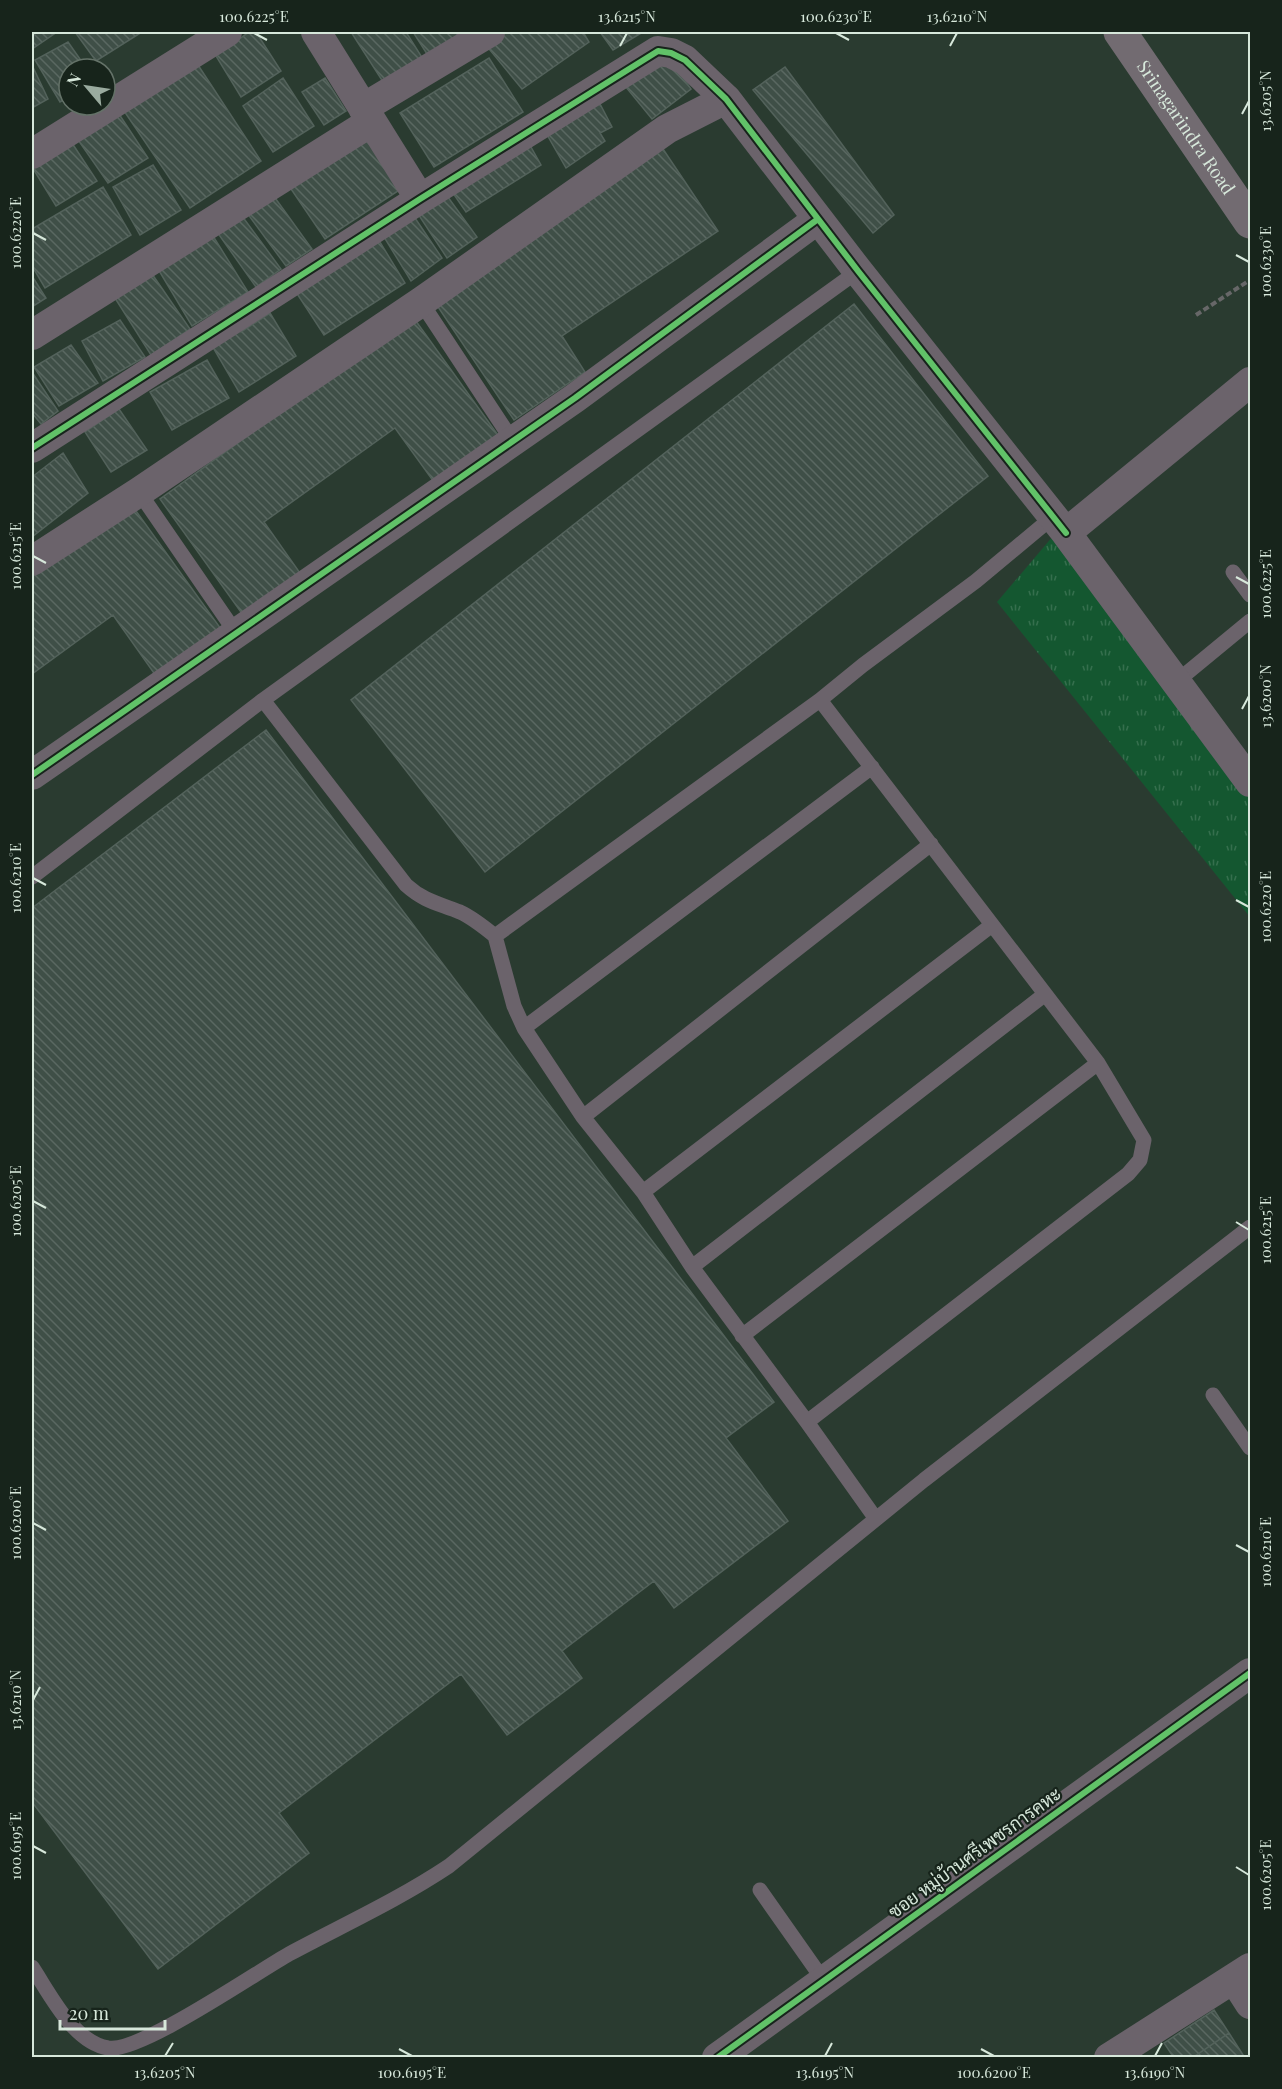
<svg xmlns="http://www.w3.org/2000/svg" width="1282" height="2089" font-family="'Playfair Display',Sarabun,serif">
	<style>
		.park { fill: url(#park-tufts) }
		.building { fill: url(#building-back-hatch); stroke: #53625b; stroke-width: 1.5 }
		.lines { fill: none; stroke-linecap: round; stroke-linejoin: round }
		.path { stroke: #676768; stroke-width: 4; stroke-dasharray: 6 3; stroke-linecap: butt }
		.lane { stroke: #6b636b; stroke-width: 15 }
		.street { stroke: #6b636b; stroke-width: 30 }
		.primary { stroke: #726b71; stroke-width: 33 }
		.cycleway-casing { stroke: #17241b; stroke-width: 10 }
		.cycleway { stroke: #61c268; stroke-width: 6 }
		.ticks { fill: none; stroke: #d7e8db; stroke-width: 2 }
		.labels { text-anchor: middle; stroke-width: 4.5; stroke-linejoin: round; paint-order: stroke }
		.street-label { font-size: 18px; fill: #d7e8db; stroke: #17241b }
		.neatline { fill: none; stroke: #d7e8db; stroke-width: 2 }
		.ticks-label { font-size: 15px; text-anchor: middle; fill: #d7e8db }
	</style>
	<defs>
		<pattern id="park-tufts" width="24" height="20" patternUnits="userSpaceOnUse" patternTransform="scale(1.5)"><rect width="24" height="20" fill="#145730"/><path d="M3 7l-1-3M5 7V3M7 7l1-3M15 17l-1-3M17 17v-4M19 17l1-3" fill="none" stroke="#356f4d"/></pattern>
		<pattern id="building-back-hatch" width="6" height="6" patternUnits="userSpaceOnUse" patternTransform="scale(1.5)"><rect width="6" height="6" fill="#3f4f47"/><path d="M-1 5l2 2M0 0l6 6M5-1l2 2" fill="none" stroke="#5a6861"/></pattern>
	</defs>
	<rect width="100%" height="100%" fill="#2a3b30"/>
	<path class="park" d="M1059 529 1250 764V917L997 602Z"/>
	<path class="building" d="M32 32H57L32 49Z
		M75 32H142L96 61Z
		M249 32H256L281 71 241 97 216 56Z
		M351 32H406L423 59 385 85Z
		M413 32H465L427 54Z
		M507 32H583L589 42 522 89 485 44Z
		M600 32H643L613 50Z
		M68 42 87 69H69V97L60 102 35 60Z
		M668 56 691 89 652 119 625 86Z
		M489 58 523 112 434 167 400 113Z
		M32 65 48 99 32 108Z
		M198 65 261 161 190 208 124 111Z
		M785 67 894 215 873 233 753 90Z
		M283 78 314 126 273 152 243 106Z
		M325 78 346 111 324 125 302 92Z
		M598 100 612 127 600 133 605 141 566 168 546 133Z
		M117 111 148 158 108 183 76 137Z
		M371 137 404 187 325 239 289 186Z
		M526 138 541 165 466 212 448 186Z
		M72 143 97 181 56 206 32 167Z
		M663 149 718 231 562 336 585 372 514 420 436 304Z
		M153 165 181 210 140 235 113 187Z
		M103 187 131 235 45 288 32 266V229Z
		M445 193 477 237 447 258 416 211Z
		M273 195 312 249 286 266 247 213Z
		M413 215 442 258 411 281 384 237Z
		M242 216 281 269 256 287 217 232Z
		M375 234 405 283 324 335 292 286Z
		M213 236 248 292 192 326 158 269Z
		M150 271 190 329 151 355 113 295Z
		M32 276 46 298 32 307Z
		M854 304 988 476 485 872 351 700Z
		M270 313 296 356 239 392 211 344 237 327 241 332Z
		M413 317 503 442 439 489 395 428 264 522 300 573 243 615 160 499Z
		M120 320 145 357 103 381 82 341Z
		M71 345 98 383 59 406 34 367Z
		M207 360 229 398 172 430 150 392Z
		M32 372 58 411 41 424 32 413Z
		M119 409 147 450 111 472 85 432Z
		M63 453 88 493 32 537V477Z
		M131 504 221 629 156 676 113 615 32 674V576Z
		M266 730 774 1402 726 1438 788 1521 674 1608 654 1581 562 1651 582 1678 507 1735 461 1674 279 1813 309 1853 158 1969 32 1802V908Z
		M1214 2010 1229 2033 1192 2058H1174L1164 2043Z
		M1229 2033 1245 2058H1192Z"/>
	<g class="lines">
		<path class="path" d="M1196 315 1250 280"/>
		<path class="lane" d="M421 302 512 440
			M139 492 236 633
			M1233 572 1250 595
			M1176 682 1250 621
			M263 700 858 271
			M32 877 263 700 406 885C425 902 438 903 460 912 473 918 484 927 495 936L820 700 863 665 976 581 1054 516
			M495 936 514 1006 524 1028 583 1117 643 1192 692 1267 807 1422 876 1519
			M524 1028 872 767
			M583 1117 931 844
			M643 1192 992 925
			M692 1267 1044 995
			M742 1336 1098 1063
			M1213 1395 1250 1448
			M807 1422 1128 1174 1140 1160 1144 1140 1098 1063 820 700
			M760 1890 824 1981
			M32 1967C50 1994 73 2042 108 2048 138 2054 257 1972 289 1954 343 1925 398 1900 449 1866L924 1480 1250 1227"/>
		<path class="street" d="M316 32 420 199
			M363 108 490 32
			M32 154 227 32
			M32 335 371 122
			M1250 382 1066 533 1250 782
			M32 448 420 199 658 51 671 53 685 60 726 99 858 271 1066 533
			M32 561 139 492 421 302 667 129 726 99
			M32 775 575 398 818 219
			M1234 1979 1250 2004
			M717 2058 1250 1673
			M1109 2058 1250 1968"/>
		<path class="primary" id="s1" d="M1120 32 1250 222"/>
		<g class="cycleway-casing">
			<path id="cycleway" d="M32 448 420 199 658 51 671 53 685 60 726 99 858 271 1066 533
				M32 775 575 398 818 219
				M717 2058 1250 1673"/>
		</g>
		<use href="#cycleway" class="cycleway"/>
	</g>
	<path class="ticks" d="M254 33 267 40M836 33 849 40M620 46 627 33M950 46 957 33M1242 114 1249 101M33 233 46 240M1236 255 1249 262M33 556 46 563M1236 577 1249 584M1242 709 1249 696M33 878 46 885M1236 900 1249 907M33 1201 46 1208M1236 1222 1249 1230M33 1523 46 1530M1236 1545 1249 1552M33 1700 40 1687M33 1846 46 1853M1236 1867 1249 1875M399 2049 412 2056M981 2049 994 2056M165 2056 173 2043M825 2056 832 2043M1155 2056 1162 2043"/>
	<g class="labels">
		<g class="street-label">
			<text dy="6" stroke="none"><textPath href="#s1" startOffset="116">Srinagarindra Road</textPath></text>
			<text transform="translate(975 1853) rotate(-36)" y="6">ซอย หมู่บ้านศรีเพชรการคหะ</text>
		</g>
	</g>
	<rect width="1282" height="2089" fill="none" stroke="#17241b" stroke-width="66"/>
	<g transform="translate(87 87) rotate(299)"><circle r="28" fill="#17241b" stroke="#647268" stroke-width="1.5"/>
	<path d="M0-4.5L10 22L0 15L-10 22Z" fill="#9aab9f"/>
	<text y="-9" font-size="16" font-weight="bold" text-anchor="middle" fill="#d7e8db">N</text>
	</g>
	<path d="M60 2020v9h105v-9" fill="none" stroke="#d7e8db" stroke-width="3"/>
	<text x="69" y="2020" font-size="18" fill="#d7e8db" stroke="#17241b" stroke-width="4.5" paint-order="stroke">20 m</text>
	<rect x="33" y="33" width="1216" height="2023" class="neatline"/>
	<g class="ticks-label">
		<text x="254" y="22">100.6225°E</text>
		<text x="627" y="22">13.6215°N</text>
		<text x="836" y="22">100.6230°E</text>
		<text x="957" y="22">13.6210°N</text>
		<text transform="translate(1266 101) rotate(-90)" y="5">13.6205°N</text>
		<text transform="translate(16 233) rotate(-90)" y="5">100.6220°E</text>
		<text transform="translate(1266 262) rotate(-90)" y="5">100.6230°E</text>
		<text transform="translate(16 556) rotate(-90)" y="5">100.6215°E</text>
		<text transform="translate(1266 584) rotate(-90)" y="5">100.6225°E</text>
		<text transform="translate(1266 696) rotate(-90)" y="5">13.6200°N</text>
		<text transform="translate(16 878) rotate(-90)" y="5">100.6210°E</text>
		<text transform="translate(1266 907) rotate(-90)" y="5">100.6220°E</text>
		<text transform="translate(16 1201) rotate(-90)" y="5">100.6205°E</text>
		<text transform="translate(1266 1230) rotate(-90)" y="5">100.6215°E</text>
		<text transform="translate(16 1523) rotate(-90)" y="5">100.6200°E</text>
		<text transform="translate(1266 1552) rotate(-90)" y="5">100.6210°E</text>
		<text transform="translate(16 1700) rotate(-90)" y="5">13.6210°N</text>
		<text transform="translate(16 1846) rotate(-90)" y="5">100.6195°E</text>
		<text transform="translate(1266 1875) rotate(-90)" y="5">100.6205°E</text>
		<text x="165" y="2078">13.6205°N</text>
		<text x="412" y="2078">100.6195°E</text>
		<text x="825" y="2078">13.6195°N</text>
		<text x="994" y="2078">100.6200°E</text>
		<text x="1155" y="2078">13.6190°N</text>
	</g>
</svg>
